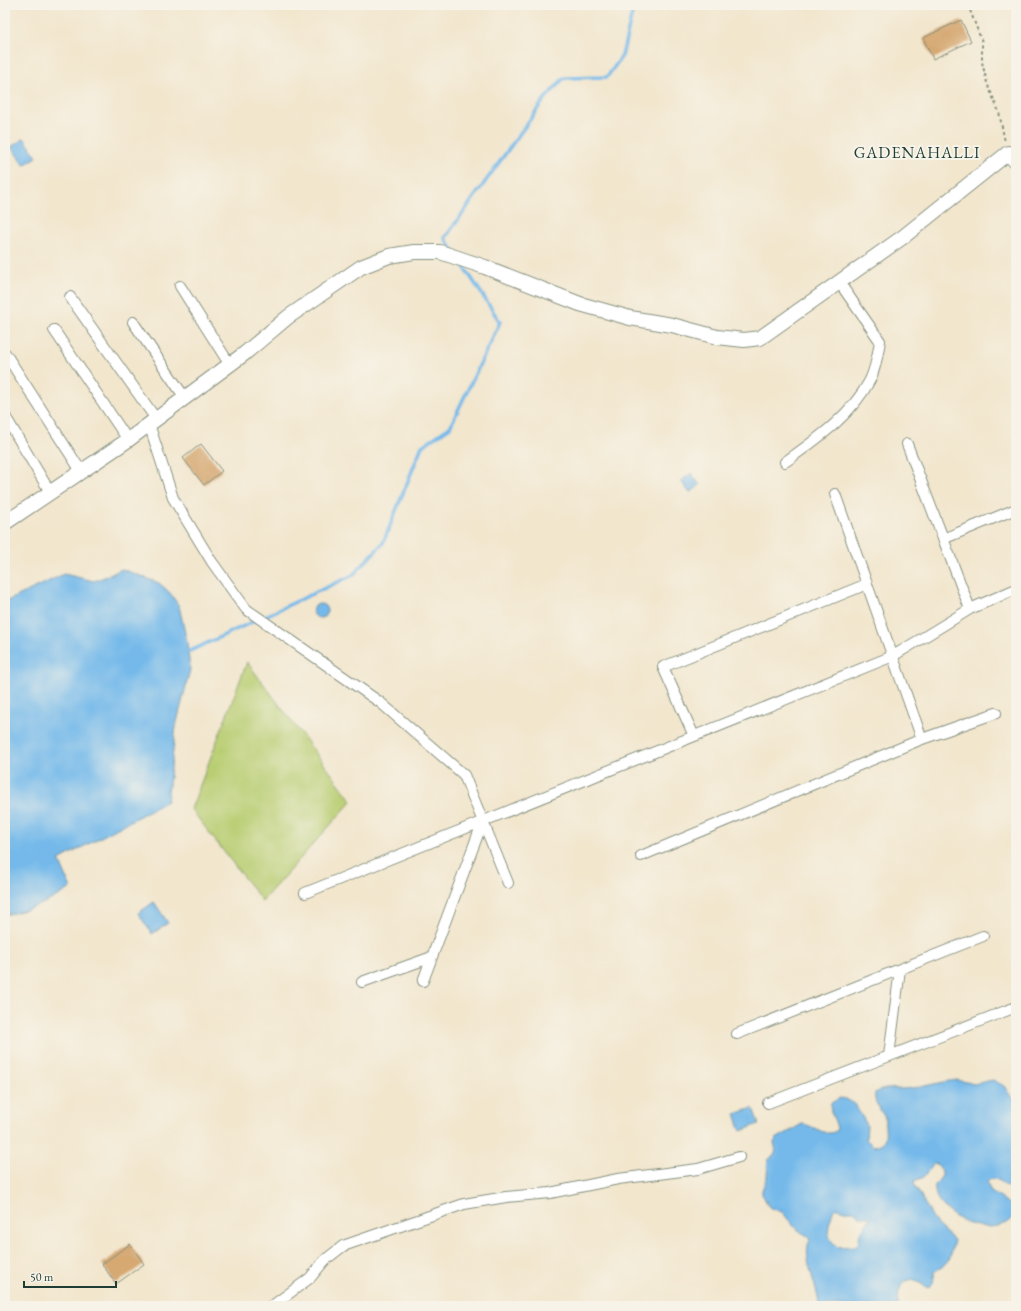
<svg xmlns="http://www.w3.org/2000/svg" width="1021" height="1311" font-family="'EB Garamond',serif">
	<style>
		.green { fill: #b9ce73; stroke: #6c8654 }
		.water { fill: #74b9ea; stroke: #4a7b8f; fill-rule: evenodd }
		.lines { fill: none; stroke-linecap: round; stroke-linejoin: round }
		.stream { stroke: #74b9ea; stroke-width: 3.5 }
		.building { fill: #d6a973 }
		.street-casing { stroke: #889280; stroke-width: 12 }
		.secondary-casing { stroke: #889280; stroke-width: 16 }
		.path { stroke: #889280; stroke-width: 2; stroke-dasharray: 3 3; stroke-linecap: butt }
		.street { stroke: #fff; stroke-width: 10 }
		.secondary { stroke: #fff; stroke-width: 14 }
		.labels { text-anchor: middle; stroke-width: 4; stroke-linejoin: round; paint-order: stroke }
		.quarter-label { font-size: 16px; letter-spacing: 1px; fill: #1f3d34; stroke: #f7f3e8 }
	</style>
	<rect width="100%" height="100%" fill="#f7f3e8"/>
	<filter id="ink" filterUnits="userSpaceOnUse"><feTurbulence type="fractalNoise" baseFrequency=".025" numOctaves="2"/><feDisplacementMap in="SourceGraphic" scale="8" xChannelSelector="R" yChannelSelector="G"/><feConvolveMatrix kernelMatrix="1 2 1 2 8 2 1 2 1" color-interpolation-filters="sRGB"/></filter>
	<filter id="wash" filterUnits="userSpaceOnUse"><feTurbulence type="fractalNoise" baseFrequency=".012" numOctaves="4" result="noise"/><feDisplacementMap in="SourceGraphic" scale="16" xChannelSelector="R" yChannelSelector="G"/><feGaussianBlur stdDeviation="0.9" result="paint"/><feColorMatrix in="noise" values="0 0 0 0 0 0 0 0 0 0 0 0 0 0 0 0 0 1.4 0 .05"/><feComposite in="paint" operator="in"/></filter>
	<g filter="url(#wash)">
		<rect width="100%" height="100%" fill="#f2e6cd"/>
		<path class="green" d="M247 662 352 801 262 901 191 809Z"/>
		<path class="water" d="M24 138 37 157 24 165 11 147Z
			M691 473 700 485 690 493 681 481Z
			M122 569 159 583 170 593 179 606 187 642 190 670 176 726 167 801 59 860 71 888C50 902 30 910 5 915V602L64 574 94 581 107 576Z
			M313 611a7 7 0 1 1 14 0a7 7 0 1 1-14 0Z
			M154 902 168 923 152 934 138 913Z
			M958 1080 974 1084 993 1080 1004 1086 1012 1098 1016 1100V1193L996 1179H990L987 1183 991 1192 1013 1206C1021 1228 986 1229 973 1225 962 1222 952 1216 944 1207 938 1201 934 1195 935 1185L942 1176V1171L937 1164H933L924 1177 914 1181 915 1186 937 1225 954 1240 950 1258 942 1267 935 1271 933 1283 928 1288 913 1279 905 1281 899 1291 898 1306H819C818 1285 801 1258 810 1239L808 1236 797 1230 782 1212 769 1207 762 1194V1190L767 1177 768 1160C776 1155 777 1152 774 1143L776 1139 802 1124C814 1125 827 1139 837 1130 837 1121 828 1112 831 1103L840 1098 846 1099 855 1104 867 1125 866 1139 873 1146 881 1144 884 1140C887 1133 884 1126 885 1118 881 1110 873 1102 875 1093 884 1087 893 1089 902 1089 921 1088 939 1082 958 1080ZM837 1208 845 1211H854L861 1217H869L870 1219C866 1224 863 1228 860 1234 858 1239 861 1242 856 1246L837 1247C827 1238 827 1230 831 1218 833 1213 832 1210 837 1208Z
			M753 1108 759 1124 741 1131 735 1114Z"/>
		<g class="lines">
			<path class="stream" d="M454 252 445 238 544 100 564 78 607 77 622 56 634 5
				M188 652 353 575 383 543 422 446 450 427 500 322 463 265"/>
		</g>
		<g id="blocks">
			<path class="building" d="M961 20 971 41 933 59 923 38Z
				M201 444 222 471 204 485 183 458Z
				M130 1244 144 1264 116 1284 102 1264Z"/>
		</g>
	</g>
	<g filter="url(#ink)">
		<use href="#blocks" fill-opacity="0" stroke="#889280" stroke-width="1"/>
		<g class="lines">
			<g class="street-casing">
				<path id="street" d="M180 286 230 365
					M70 297 156 419
					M133 322 185 398
					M54 330 128 440
					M5 353 81 471
					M5 416 50 492
					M149 424 173 498 212 562 246 609 381 703 464 775 508 883
					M907 444 970 609
					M785 462C817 439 851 416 870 380 876 368 878 354 880 341L839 282
					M835 494 922 739
					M943 539 1016 509
					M694 736 663 667 867 584
					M641 856 922 739 996 713
					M305 893 893 656 970 609 1016 589
					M423 981 483 821
					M362 982 432 957
					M737 1034 983 936
					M889 1056 900 969
					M768 1103 1016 1007
					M272 1306 310 1278 325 1260 343 1246 464 1204 506 1197 550 1193 618 1179 698 1169 739 1157"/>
			</g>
			<g class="secondary-casing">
				<path id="secondary" d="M5 523 128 440 244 354 288 317 361 267 389 256 414 252H440L485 267 580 304 630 318 672 325 717 337 744 340 760 338 903 237 1008 153 1016 162"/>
			</g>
			<path class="path" d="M968 5 982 42V62L987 83 999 112 1005 142"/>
			<use href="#street" class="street"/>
			<use href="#secondary" class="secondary"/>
		</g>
	</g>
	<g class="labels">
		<g class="quarter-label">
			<text x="917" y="158">GADENAHALLI</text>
		</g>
	</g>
	<rect width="1021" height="1311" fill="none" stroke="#f7f3e8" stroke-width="20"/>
	<path d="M24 1281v6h92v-6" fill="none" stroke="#1f3d34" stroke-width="2"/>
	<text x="30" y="1281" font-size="12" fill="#1f3d34" stroke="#f7f3e8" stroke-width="3" paint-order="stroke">50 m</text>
</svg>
